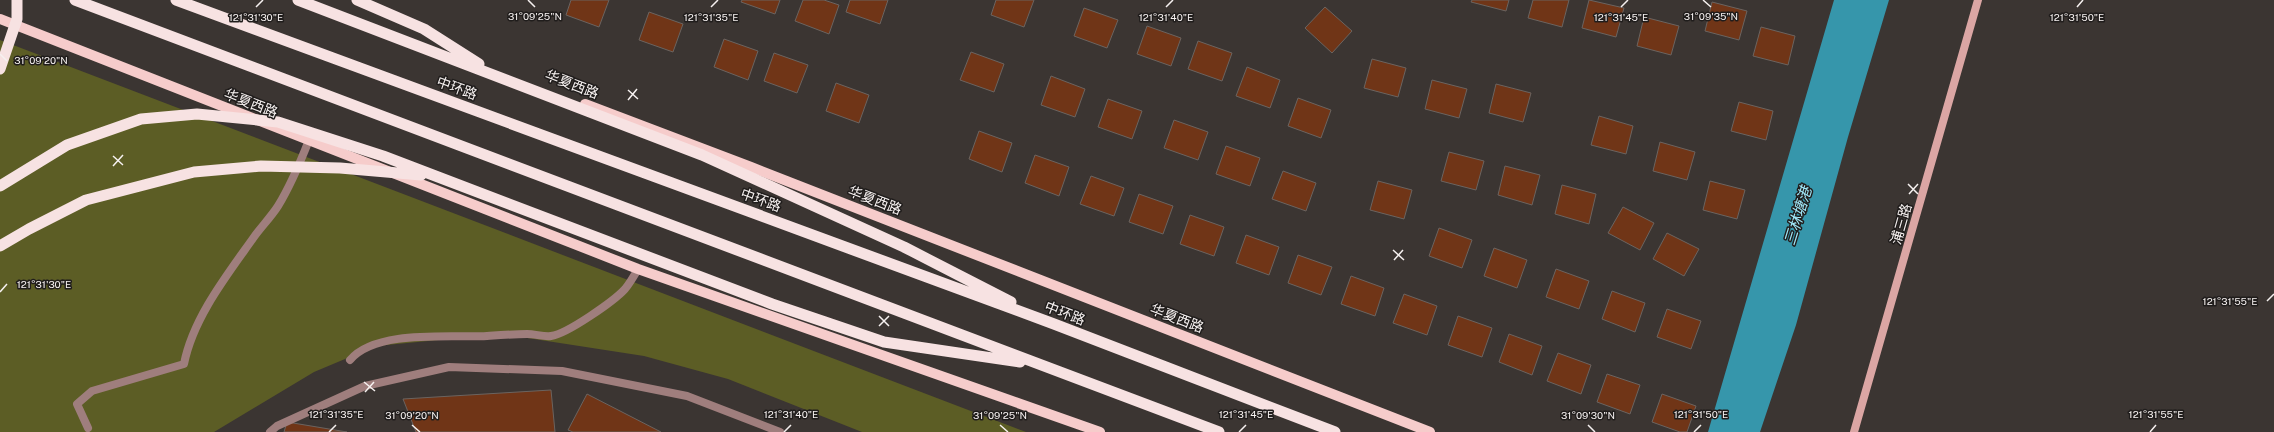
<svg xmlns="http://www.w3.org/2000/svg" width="2274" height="432" font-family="'Public Sans','Noto Sans SC',sans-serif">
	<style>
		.green { fill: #5c5d25 }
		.water { fill: #3696ab }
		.building { fill: #703517; stroke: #6b6460 }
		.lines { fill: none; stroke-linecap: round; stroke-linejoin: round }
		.service { stroke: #9f7e7d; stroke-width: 8 }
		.minor { stroke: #9f7e7d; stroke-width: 8 }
		.secondary { stroke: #dba6a4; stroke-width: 8 }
		.primary { stroke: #f6cccb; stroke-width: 10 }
		.trunk { stroke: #f7e2e2; stroke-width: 11 }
		.ticks { fill: none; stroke: #f6f1f0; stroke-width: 1.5 }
		.labels { text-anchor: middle; stroke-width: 3; stroke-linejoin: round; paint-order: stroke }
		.street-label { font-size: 14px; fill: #f6f1f0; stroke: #201d1c }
		.water-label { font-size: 15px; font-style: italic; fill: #a1e8f9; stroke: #201d1c }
		.ticks-label { font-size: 10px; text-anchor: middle; fill: #f6f1f0; stroke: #201d1c; stroke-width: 3; stroke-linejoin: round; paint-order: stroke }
	</style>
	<rect width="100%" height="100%" fill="#3b3532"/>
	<path class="green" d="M0 40 1026 432H862L728 379 644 356 501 334 376 346 314 372 214 432H0Z"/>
	<path class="water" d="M1834 0H1889L1848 137 1796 325 1760 432H1708Z"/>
	<path class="building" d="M571 0H609L599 27 566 15Z
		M742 0H780L775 14 741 2Z
		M803 0H824L839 5 829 34 795 21Z
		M850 0H888L880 24 846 12Z
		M996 0H1034L1024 27 991 15Z
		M1472 0H1509L1506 11 1471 2Z
		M1533 0H1569L1562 27 1528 18Z
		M1589 0 1624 8 1616 37 1582 28Z
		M1712 2 1747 11 1739 40 1705 31Z
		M1325 7 1352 31 1332 53 1305 28Z
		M1084 8 1118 20 1107 48 1074 36Z
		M649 12 683 24 673 52 639 40Z
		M1644 17 1679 26 1671 55 1637 46Z
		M1147 26 1181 38 1171 66 1137 54Z
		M1761 27 1795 36 1788 65 1753 56Z
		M724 39 758 51 748 80 714 67Z
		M1198 41 1232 53 1222 81 1188 69Z
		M971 52 1004 64 994 92 960 80Z
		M774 53 808 65 797 93 764 81Z
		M1372 59 1406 68 1398 97 1364 88Z
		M1247 67 1280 80 1270 108 1236 96Z
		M1051 76 1085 89 1075 117 1041 105Z
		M1432 80 1467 89 1459 118 1425 109Z
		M836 83 869 95 859 123 826 111Z
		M1496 84 1531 93 1523 122 1489 113Z
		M1298 98 1331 110 1321 138 1288 126Z
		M1108 99 1142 111 1132 139 1098 127Z
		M1739 102 1773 111 1766 140 1731 131Z
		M1599 116 1633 126 1626 154 1591 145Z
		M1174 120 1208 132 1198 160 1164 148Z
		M979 131 1012 143 1002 172 969 159Z
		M1660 142 1695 152 1687 180 1653 171Z
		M1226 146 1260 158 1250 186 1216 174Z
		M1449 152 1484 161 1476 190 1441 181Z
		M1035 155 1069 167 1059 196 1025 183Z
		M1505 166 1540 175 1532 205 1498 195Z
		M1283 171 1316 183 1306 211 1272 199Z
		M1091 176 1124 188 1114 216 1080 204Z
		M1378 181 1412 190 1404 219 1370 210Z
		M1710 181 1745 190 1737 219 1703 210Z
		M1562 185 1596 194 1589 224 1555 214Z
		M1139 194 1173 206 1163 234 1129 222Z
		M1623 207 1654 223 1640 250 1608 233Z
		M1190 215 1224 227 1214 256 1180 244Z
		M1439 228 1472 240 1462 268 1429 256Z
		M1667 233 1699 249 1684 276 1653 259Z
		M1246 235 1279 247 1269 275 1236 263Z
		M1494 248 1527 260 1517 288 1484 276Z
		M1298 255 1332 267 1321 295 1288 283Z
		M1556 269 1589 281 1579 309 1546 297Z
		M1351 276 1384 288 1375 316 1341 304Z
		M1612 291 1645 303 1635 332 1602 319Z
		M1404 294 1437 306 1427 335 1393 323Z
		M1667 309 1701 321 1691 349 1657 337Z
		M1458 316 1492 328 1482 357 1448 345Z
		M1509 334 1542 346 1532 375 1499 362Z
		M1558 353 1591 365 1581 394 1547 381Z
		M1607 374 1640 385 1630 414 1597 402Z
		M551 390 555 432H416L403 399Z
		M587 394 661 432H573L568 430Z
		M1662 394 1696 406 1687 432H1680L1652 422Z
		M287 422 347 432H284Z"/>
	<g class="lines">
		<path class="service" d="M350 360C376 329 451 338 487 336 501 335 514 334 527 334 535 334 544 337 551 336 567 334 614 301 625 289 630 283 634 276 638 269
			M270 432 277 426 365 386 449 367 562 371 687 396 780 432"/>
		<path class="minor" d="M88 428 77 404 92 391 184 364C193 318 227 275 254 237 261 227 271 217 278 206 291 185 300 163 309 140"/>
		<path class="secondary" d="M1854 432 1978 0"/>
		<path class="primary" d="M0 19 638 269 1100 432
			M585 104 751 167 1430 432"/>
		<path class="trunk" d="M75 0 1219 432
			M176 0 1054 324 1335 432
			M298 0 702 155 904 247 1011 302
			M357 0 424 29 479 64
			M0 69 17 19V0
			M0 186 67 145 141 119 197 114 278 122 383 156 772 304 884 342 1020 362
			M0 246 29 229 86 200 194 172 261 166 340 168 421 175"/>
	</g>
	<path class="ticks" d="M528 0 535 7M1703 0 1711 7M256 7 263 0M711 7 718 0M1166 7 1173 0M1621 7 1628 0M2077 7 2083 0M0 54 7 61M628 90 638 99M628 100 637 89M113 156 123 165M113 166 123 155M1908 184 1918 194M1909 194 1918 184M1393 250 1404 260M1394 260 1403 250M0 292 7 284M2267 301 2274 294M879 316 889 326M879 326 889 316M364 382 375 391M365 392 374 382M412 425 420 432M1000 425 1008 432M1588 425 1595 432M329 432 336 425M784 432 791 425M1239 432 1246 425M1694 432 1701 425M2150 432 2156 425"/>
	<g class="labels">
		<g class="street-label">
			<text transform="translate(572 84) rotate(21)" y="5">华夏西路</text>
			<text transform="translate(457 88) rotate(20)" y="5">中环路</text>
			<text transform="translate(251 103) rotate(21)" y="5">华夏西路</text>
			<text transform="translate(761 200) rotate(20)" y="5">中环路</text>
			<text transform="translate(875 200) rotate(21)" y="5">华夏西路</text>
			<text transform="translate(1901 224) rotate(-74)" y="5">浦三路</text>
			<text transform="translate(1065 313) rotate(21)" y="5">中环路</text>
			<text transform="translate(1177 318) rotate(21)" y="5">华夏西路</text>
		</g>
		<g class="water-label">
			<text transform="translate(1798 216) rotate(-73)" y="5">三林塘港</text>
		</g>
	</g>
	<g class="ticks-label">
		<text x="1711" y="20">31°09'35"N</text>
		<text x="535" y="20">31°09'25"N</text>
		<text x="256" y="21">121°31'30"E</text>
		<text x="711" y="21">121°31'35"E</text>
		<text x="1166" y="21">121°31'40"E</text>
		<text x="1621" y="21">121°31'45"E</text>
		<text x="2077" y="21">121°31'50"E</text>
		<text x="41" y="64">31°09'20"N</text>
		<text x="44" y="288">121°31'30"E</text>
		<text x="2230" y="305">121°31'55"E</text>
		<text x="336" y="418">121°31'35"E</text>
		<text x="791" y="418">121°31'40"E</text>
		<text x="1246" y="418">121°31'45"E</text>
		<text x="1701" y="418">121°31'50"E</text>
		<text x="2156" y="418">121°31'55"E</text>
		<text x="412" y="419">31°09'20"N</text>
		<text x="1000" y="419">31°09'25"N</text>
		<text x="1588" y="419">31°09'30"N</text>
	</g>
</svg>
